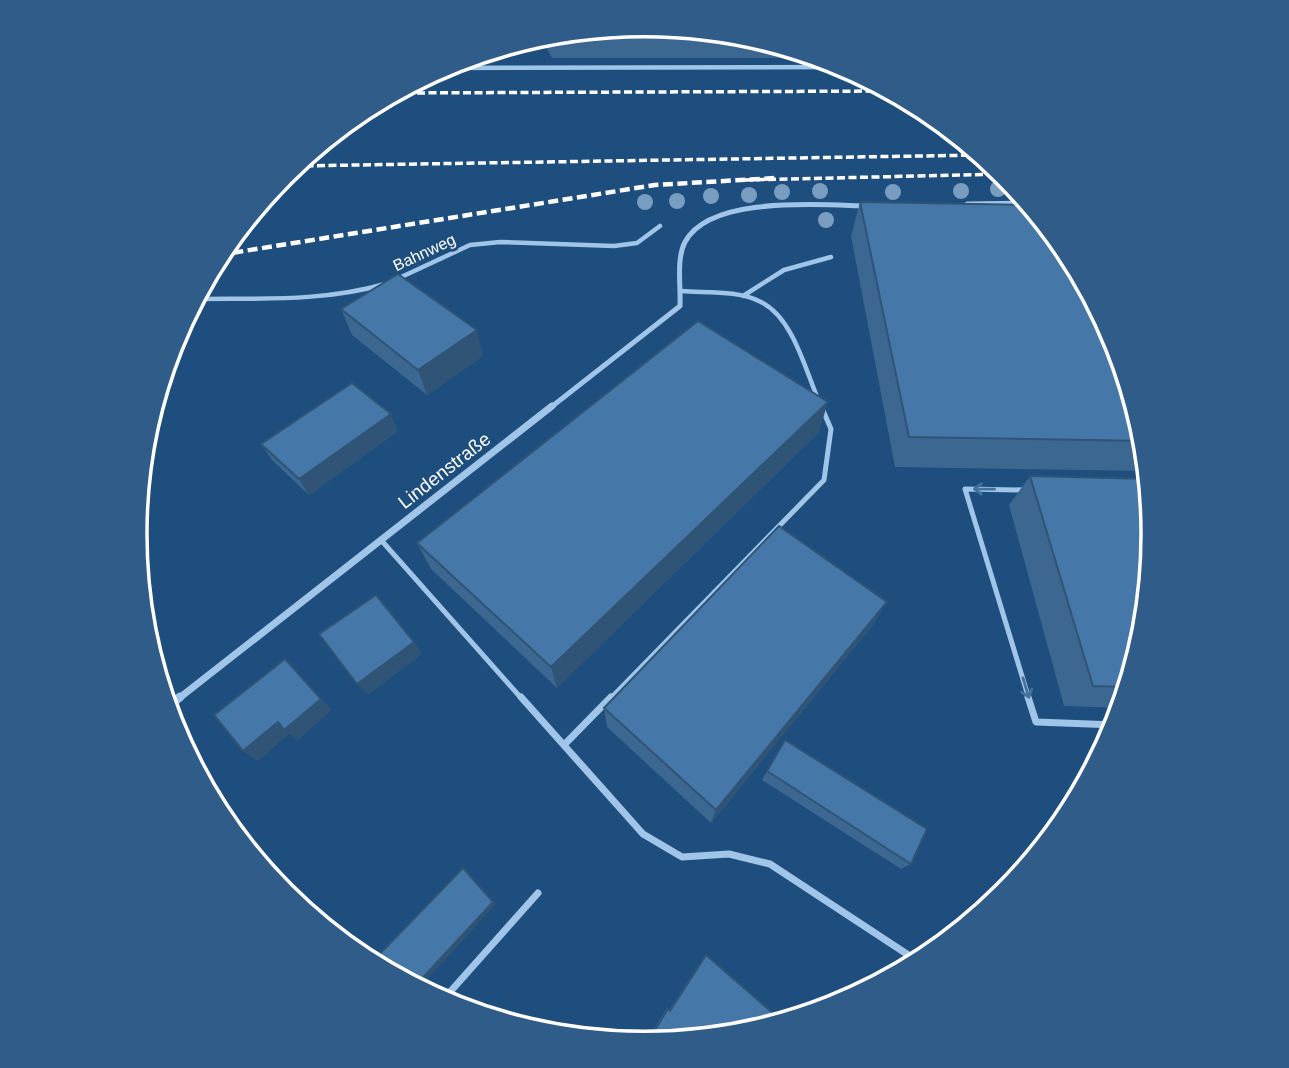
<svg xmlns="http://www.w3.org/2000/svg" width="1289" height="1068" font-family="Arial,sans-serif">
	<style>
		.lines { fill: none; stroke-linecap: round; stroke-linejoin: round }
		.lane-far3 { stroke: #a0c5e8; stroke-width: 3.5 }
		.lane-far2 { stroke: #a0c5e8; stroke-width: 4.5 }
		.lane-far1 { stroke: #a0c5e8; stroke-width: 5 }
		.lane { stroke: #a0c5e8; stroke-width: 7 }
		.street-far3 { stroke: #a0c5e8; stroke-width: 4.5 }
		.street-far2 { stroke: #a0c5e8; stroke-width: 5 }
		.street-far1 { stroke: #a0c5e8; stroke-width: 7 }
		.street { stroke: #a0c5e8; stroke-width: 9 }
		.rail-far1 { stroke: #fff; stroke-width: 3.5; stroke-dasharray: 8 3.5; stroke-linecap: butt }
		.rail { stroke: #fff; stroke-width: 4.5; stroke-dasharray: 10 4.5; stroke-linecap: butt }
		.tree { fill: #799dc0 }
		.wall { fill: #3b6790 }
		.shaded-wall { fill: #305476 }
		.building { fill: #4578a8; stroke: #305476; stroke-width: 2 }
		.oneway { stroke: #44729e }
		.labels { text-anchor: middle; stroke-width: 6; stroke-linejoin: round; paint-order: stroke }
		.far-street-label { font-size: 16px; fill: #fff; stroke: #1d4e7e }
		.street-label { font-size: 19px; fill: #fff; stroke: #1d4e7e }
		.rim { fill: none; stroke: #fff; stroke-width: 3.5 }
	</style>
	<rect width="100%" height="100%" fill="#1d4e7e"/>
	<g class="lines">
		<path class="lane-far3" d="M521 42 523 46"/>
		<path class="lane-far2" d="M397 279 470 245 500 242 614 246 637 243 660 226
			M681 291C707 293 738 290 761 302 793 318 805 369 818 399
			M743 296 784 270 831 257
			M195 299C259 298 323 302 385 284"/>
		<path class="lane-far1" d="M1024 490 965 489 1029 699
			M381 540 522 699
			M610 699 824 480 831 429 822 408"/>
		<path class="lane" d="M521 697 643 834 682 857 729 854 770 864 919 962
			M1028 697 1036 722 1116 725
			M564 745 611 697
			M442 1001 538 893"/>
		<path class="street-far3" d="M440 68 847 67"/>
		<path class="street-far2" d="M967 204 1029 203
			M550 408 680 306C681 287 676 259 685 242 710 195 821 205 867 206"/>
		<path class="street-far1" d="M178 699 552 406"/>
		<path class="street" d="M167 707 180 697"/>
		<path class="rail-far1" d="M394 93 891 91
			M294 166 982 155
			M745 180 1005 174"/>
		<path class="rail" d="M219 255 655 185 776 178"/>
	</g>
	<g class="tree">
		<circle cx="998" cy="189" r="8"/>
		<circle cx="820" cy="191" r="8"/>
		<circle cx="961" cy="191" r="8"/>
		<circle cx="782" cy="192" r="8"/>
		<circle cx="893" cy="192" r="8"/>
		<circle cx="749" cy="195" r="8"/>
		<circle cx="711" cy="196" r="8"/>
		<circle cx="677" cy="201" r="8"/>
		<circle cx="645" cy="202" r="8"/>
		<circle cx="826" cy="220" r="8"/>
	</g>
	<path class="wall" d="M645 24 744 34 806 53 805 58H552L540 36 545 34Z
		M860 202 1144 435 1148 471 895 467 851 236Z
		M341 309 483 356 427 395 352 335Z
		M398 431 309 495 272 460 261 444Z
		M819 432 557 688 431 569 417 543Z
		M1030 476 1144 634 1122 708 1064 706 1009 505Z
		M887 602 872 626 711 823 607 727 604 708Z
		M785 740 911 864 901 869 762 780Z
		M706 955 744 1034 652 1043 658 1033 654 1029 667 1008 669 1010 704 957Z"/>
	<path class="shaded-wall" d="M477 330 483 356 427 395 418 370Z
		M828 402 819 432 557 688 551 667Z
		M391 414 398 431 309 495 299 479Z
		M887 602 872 626 711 823 716 810Z
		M144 623 165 656 154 664 145 633Z
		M414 642 422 654 368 695 357 684Z
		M285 659 297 671 332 710 298 740 289 734 258 761 243 751 278 722Z
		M463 868 466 871 496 904 419 988 415 986Z"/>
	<path class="building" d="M645 24 723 32 562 33Z
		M860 202 1030 205 1068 251 1115 339 1144 435 1145 441 909 437Z
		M398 274 477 330 418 370 341 309Z
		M698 321 828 402 551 667 417 543Z
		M352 383 391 414 299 479 261 444Z
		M1030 476 1149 479 1154 534 1144 634 1128 687 1093 686Z
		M779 526 887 602 716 810 604 708Z
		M376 595 414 642 357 684 319 634Z
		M285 659 321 699 284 730 278 722 243 751 214 715Z
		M785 740 927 829 911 864 767 771Z
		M463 868 493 902 415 986 371 963Z
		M706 955 775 1015 769 1026 744 1034 653 1043 659 1034 655 1030 668 1009 670 1011Z"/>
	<defs><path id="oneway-shaft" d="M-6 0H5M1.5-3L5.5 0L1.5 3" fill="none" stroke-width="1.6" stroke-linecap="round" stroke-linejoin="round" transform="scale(1.75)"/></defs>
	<g class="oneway">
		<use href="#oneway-shaft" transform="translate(984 489) rotate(-179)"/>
		<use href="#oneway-shaft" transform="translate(1026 688) rotate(73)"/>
	</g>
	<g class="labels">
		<g class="far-street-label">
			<text transform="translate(424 252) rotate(-25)" y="6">Bahnweg</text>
		</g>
		<g class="street-label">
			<text transform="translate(444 470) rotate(-38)" y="7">Lindenstraße</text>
		</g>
	</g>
	<path d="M0 0H1289V1068H0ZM147 534a497 497 0 1 1 994 0a497 497 0 1 1-994 0Z" fill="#2f5c88" fill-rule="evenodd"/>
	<path class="rim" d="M147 534a497 497 0 1 1 994 0a497 497 0 1 1-994 0Z"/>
</svg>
